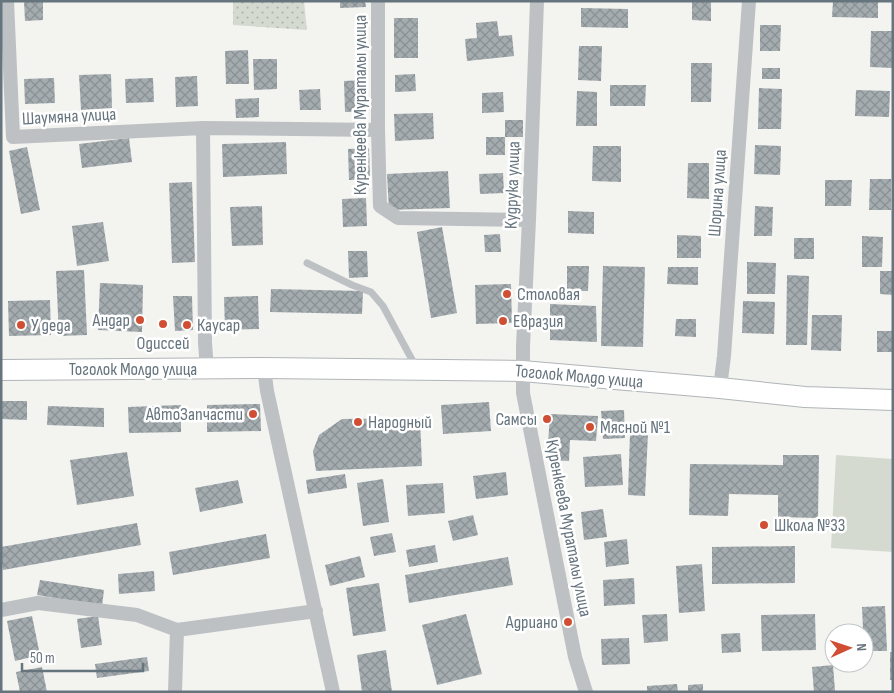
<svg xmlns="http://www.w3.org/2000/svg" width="894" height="693" font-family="'Sofia Sans Condensed',sans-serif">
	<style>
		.grass { fill: #d5dad1 }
		.park { fill: url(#park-dots) }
		.building { fill: url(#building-cross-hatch) }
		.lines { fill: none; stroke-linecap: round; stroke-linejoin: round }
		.secondary-casing { stroke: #b0b5b8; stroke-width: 22 }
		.service { stroke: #bdc1c4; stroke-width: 7 }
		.minor { stroke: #bdc1c4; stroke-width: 14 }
		.secondary { stroke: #fff; stroke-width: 20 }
		.poi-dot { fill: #d04f34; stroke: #fff; stroke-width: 2 }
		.labels { text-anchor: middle; stroke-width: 5; stroke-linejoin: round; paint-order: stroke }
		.street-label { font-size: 18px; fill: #66747e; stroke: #fff }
		.poi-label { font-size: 18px; fill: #66747e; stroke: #fff; text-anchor: start }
	</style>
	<defs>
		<pattern id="park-dots" width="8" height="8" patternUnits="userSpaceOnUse" patternTransform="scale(1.25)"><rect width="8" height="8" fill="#d5dad1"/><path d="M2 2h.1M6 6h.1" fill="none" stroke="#b1b5af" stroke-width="1.8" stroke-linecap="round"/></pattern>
		<pattern id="building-cross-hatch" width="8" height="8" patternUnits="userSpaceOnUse" patternTransform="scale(1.25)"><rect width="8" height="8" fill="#a5acb0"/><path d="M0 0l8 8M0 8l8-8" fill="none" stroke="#8a9194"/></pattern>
	</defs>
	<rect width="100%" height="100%" fill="#f3f3f0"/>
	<path class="grass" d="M836 455 893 459V552L831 548Z"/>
	<path class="park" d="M233 1H304L307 30 233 25Z"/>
	<path class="building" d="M24 1H43V20L25 21Z
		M340 1H365L366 7 340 8Z
		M692 1H711V21L692 20Z
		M833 1H878V18L832 17Z
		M581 8 628 9V28L581 27Z
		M394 18H418V58H394Z
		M497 21 499 36 512 35 514 56 467 61 465 39 477 38 476 23Z
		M760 25H781L780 51H760Z
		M871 31H893V68L870 67Z
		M579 46H602L601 81 578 80Z
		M248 50 249 84H226L225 51Z
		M253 59H277V89L254 90Z
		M691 63H712L711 102H691Z
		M762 68H780V79H762Z
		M111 74 112 108 81 110 79 75Z
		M415 74 416 91 395 92V75Z
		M197 76 198 106 176 107 175 77Z
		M54 78 55 103 25 104 24 79Z
		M153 78 154 102 126 103 125 79Z
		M365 80 366 111 345 112 344 81Z
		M610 85H646L645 106H610Z
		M759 88 782 89 781 129H758Z
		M320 89 321 110H300L299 90Z
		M856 90 890 91 889 117 855 116Z
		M577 91 597 92V126H576Z
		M503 92 504 112 482 113V93Z
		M259 98V117L236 118 235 99Z
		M433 113 434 139 395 141 394 114Z
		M505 120H523V137H505Z
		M486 137H505V155H486Z
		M129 138 132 162 82 168 79 144Z
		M286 142 287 174 223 177 222 144Z
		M755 145 781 146 780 175 754 174Z
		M593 146H621V182L592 181Z
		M27 147 40 210 21 214 9 151Z
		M369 148 370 179 349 180 348 149Z
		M688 163H709V199L687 198Z
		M448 171 450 208 389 210 387 174Z
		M503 173 504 193 480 194 479 174Z
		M870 179H891V210H869Z
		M825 180H852L851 206H825Z
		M192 182 195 262 172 263 169 183Z
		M366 198 367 226 343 227 342 199Z
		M262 206 263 245 232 246 230 207Z
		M755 206 773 207 772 236H754Z
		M568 211 594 212V234L568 233Z
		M103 222 109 261 77 266 72 226Z
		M442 227 457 313 431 318 417 232Z
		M500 234 501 252H485L484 235Z
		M677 235 701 236V258H677Z
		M862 236 883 237 882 267H862Z
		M794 238H814V259H794Z
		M348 251H367L368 277 349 278Z
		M747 262 776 263 775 294H747Z
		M567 266H589L588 291H567Z
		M603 266 645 267 643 347 601 346Z
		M668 267H698V285L667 284Z
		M84 270 87 335 59 336 56 271Z
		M880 271H893V295L880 294Z
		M787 275 809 276 807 345H786Z
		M100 283 143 285 142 332 98 330Z
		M511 284 512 323 476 324 475 285Z
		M271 289 363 291 362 314 270 312Z
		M173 296H192L193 330 175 331Z
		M258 296 259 329 225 330 224 297Z
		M50 300 51 335 9 336 8 301Z
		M743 301 775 302 774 334 742 333Z
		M550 304 596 306 597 342 550 340Z
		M812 315H842L841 351 811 350Z
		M676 319H696V337L675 336Z
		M877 331H893V352H877Z
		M1 401H27V420L1 419Z
		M489 402 491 431 443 434 441 405Z
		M260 404 261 431 207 432V405Z
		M181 405V432L129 433 128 407Z
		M48 406 104 408V427L47 425Z
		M624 410 625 438 603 439 601 411Z
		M550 414 598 416 596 441 570 440 569 461 547 460Z
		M420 418 422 466 316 471 313 451 319 435 342 419Z
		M630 433H648L645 496 628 495Z
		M127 452 134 496 77 505 70 460Z
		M621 454 623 485 585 487 583 457Z
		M783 455H819L818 518 778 517V495L729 494 728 516 689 515 690 464 783 465Z
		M506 472 508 495 476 499 473 476Z
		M345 474 347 488 308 494 306 480Z
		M383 479 389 522 363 526 357 483Z
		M238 480 243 503 200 512 195 488Z
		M443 483 445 513 408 516 406 485Z
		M603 509 607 537 584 540 581 512Z
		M473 515 478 535 453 541 448 521Z
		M137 523 141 545 3 570 1 558V547Z
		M392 533 396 552 374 556 370 537Z
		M266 534 270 558 173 575 169 552Z
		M627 539 629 564 606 567 604 542Z
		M435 545 438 562 409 567 406 550Z
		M795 546V583L712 584V547Z
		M360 556 365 577 330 586 325 565Z
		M508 557 513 585 409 603 405 575Z
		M702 564 705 611 679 613 676 566Z
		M154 571 155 591 119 594 118 574Z
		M634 578 635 604 604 606 603 580Z
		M40 580 104 590 102 606 37 595Z
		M379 583 386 631 353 636 346 588Z
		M885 606 887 651H864L862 607Z
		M466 614 482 674 437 685 422 625Z
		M667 614 668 641 644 643 642 615Z
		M815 614 816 650 762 651 761 615Z
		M32 616 40 655 15 661 7 621Z
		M98 616 102 645 81 648 77 619Z
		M740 633 741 652 722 653 721 634Z
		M629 638 630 664 602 665 601 639Z
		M386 650 392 692H362L357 655Z
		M890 652H893V680H890Z
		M147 657 149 671 97 678 95 664Z
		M833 665 835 691 814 692 812 667Z
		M42 667 47 692H20L16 672Z
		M677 684 678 692H647V686Z
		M703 684V692H688V685Z"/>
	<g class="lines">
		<g class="secondary-casing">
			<path id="secondary" d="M1 370 264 368 522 371 720 388 805 397 893 400"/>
		</g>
		<path class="service" d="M307 263 352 285 371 292 383 306 416 367"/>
		<path class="minor" d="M7 1 13 137 203 128 378 130
			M378 1V130L380 206 398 218 529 220
			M537 1 529 220 523 346V393L575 657 586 692
			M203 128 205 343 207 369
			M264 368 267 391 333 692
			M720 388 724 356 749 1
			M1 610 38 603 137 615 177 630 175 692
			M177 630 316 611"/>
		<use href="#secondary" class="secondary"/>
	</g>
	<g class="poi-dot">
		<circle cx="507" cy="294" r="5"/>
		<circle cx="140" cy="320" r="5"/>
		<circle cx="503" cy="321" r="5"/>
		<circle cx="163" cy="324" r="5"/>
		<circle cx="21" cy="325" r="5"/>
		<circle cx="187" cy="325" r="5"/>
		<circle cx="253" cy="414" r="5"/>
		<circle cx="547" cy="419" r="5"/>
		<circle cx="358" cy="422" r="5"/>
		<circle cx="590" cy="427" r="5"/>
		<circle cx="764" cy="525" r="5"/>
		<circle cx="568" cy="622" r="5"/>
	</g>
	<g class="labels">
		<g class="street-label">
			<text transform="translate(360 105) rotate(-90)" y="6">Куренкеева Мураталы улица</text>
			<text transform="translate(69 116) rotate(-3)" y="6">Шаумяна улица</text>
			<text transform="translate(512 185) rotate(-88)" y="6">Кудрука улица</text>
			<text transform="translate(717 193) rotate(-86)" y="6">Шорина улица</text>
			<text x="133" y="375">Тоголок Молдо улица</text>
			<text transform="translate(579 376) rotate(5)" y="6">Тоголок Молдо улица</text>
			<text transform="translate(569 528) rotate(79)" y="6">Куренкеева Мураталы улица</text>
		</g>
		<g class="poi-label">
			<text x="517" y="300">Столовая</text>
			<text x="130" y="326" text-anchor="end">Андар</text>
			<text x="513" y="327">Евразия</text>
			<text x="31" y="331">У деда</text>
			<text x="197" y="331">Каусар</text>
			<text x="163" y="349" text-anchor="middle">Одиссей</text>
			<text x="243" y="420" text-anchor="end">АвтоЗапчасти</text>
			<text x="537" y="425" text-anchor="end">Самсы</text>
			<text x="368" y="428">Народный</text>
			<text x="600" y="433">Мясной №1</text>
			<text x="774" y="531">Школа №33</text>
			<text x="558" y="628" text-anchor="end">Адриано</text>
		</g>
	</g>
	<rect width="894" height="693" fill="none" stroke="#66747e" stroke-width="5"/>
	<g transform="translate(849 648) rotate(87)"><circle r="24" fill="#ffffff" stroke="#c2c7cb"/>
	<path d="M0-4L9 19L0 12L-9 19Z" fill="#d04f34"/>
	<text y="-8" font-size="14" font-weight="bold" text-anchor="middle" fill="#66747e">N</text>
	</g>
	<path d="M22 663v8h121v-8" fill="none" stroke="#66747e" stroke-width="2.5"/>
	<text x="30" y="663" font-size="15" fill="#66747e" stroke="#ffffff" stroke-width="4" paint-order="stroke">50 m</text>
</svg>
